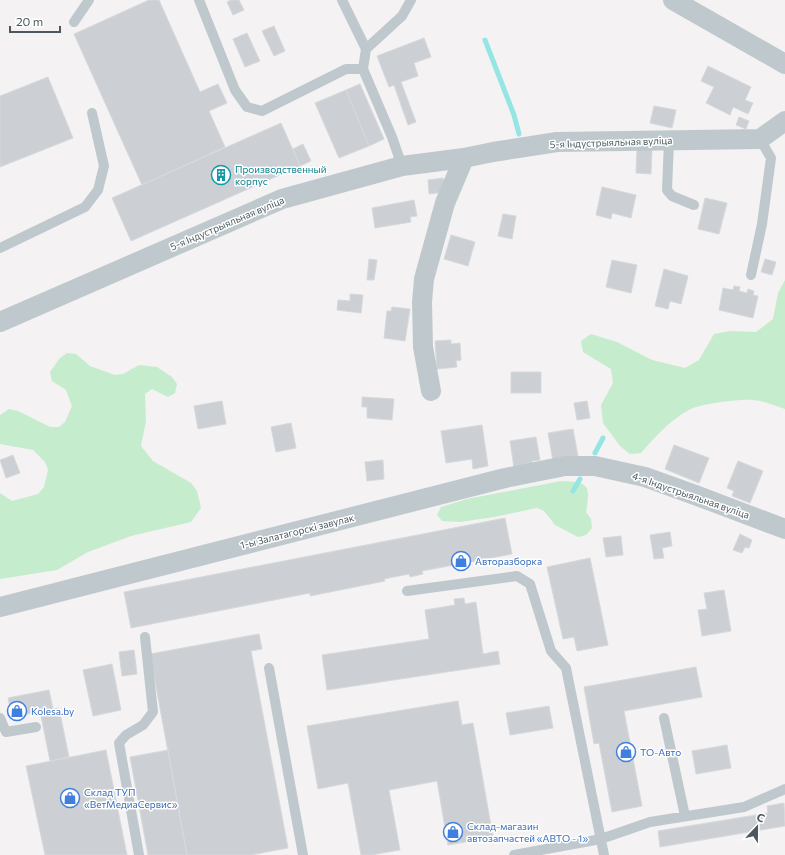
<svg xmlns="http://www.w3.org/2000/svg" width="785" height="855" font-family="Commissioner,sans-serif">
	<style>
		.green { fill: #c5eccd }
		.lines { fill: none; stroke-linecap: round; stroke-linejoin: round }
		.stream { stroke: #96e5e5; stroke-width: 5 }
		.building { fill: #ccd0d4; stroke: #d6d9dc }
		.lane { stroke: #bfc9cd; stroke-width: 10 }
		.street { stroke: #bfc9cd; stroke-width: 20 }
		.labels { text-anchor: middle; stroke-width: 3; stroke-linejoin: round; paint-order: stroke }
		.street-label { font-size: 10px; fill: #4b595e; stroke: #fff }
		.culture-label { font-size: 10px; fill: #0d838f; stroke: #fff; text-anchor: start }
		.shop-label { font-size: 10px; fill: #366cbe; stroke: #fff; text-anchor: start }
	</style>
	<rect width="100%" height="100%" fill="#f4f2f2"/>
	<path class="green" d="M785 280V409C777 406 761 400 752 400 740 399 699 404 689 410 670 420 655 437 641 453L630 454 620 446 603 423 601 405 613 383 611 369 583 352 581 341 591 334 617 342 652 360 685 368 699 360 714 334 730 331 756 332 773 319 778 293Z
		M67 353 76 354 90 366 115 375 123 374 139 365 157 367 172 377 177 384 175 393 168 397 152 389 145 394 146 421 141 446 153 461 191 483 197 491 201 508 191 522 131 536 88 552 57 570 0 579V493L12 501 38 494 44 487 48 470 45 462 33 450 0 444V415L9 409 18 411 50 427H59L65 422 72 406 66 390 52 381 50 372 60 358Z
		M561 481C588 482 591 484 586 512L591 519 592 528 586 535 578 537 555 525 544 511 537 508 494 517 460 522 442 521 437 515 441 507 467 499Z"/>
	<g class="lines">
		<path class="stream" d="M485 40 514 115 519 134
			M595 453 603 438
			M573 491 580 479"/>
	</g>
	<path class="building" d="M149 0H159L200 92 218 84 227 103 209 111 225 147 142 185 74 34Z
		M231 0H239L244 10 233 15 227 2Z
		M274 26 285 51 274 56 262 31Z
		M247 33 260 61 245 67 233 39Z
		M424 38 431 57 414 63 418 76 401 82 416 122 408 125 394 85 389 87 377 56Z
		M708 66 751 87 745 100 753 103 748 114 733 107 730 115 706 103 714 87 701 81Z
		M48 77 73 138 0 167V96Z
		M360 84 384 139 369 146 346 90Z
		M346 90 369 146 339 158 315 103Z
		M654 106 676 110 672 128 650 123Z
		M739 117 749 121 746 129 736 125Z
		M281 123 300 166 131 241 112 198Z
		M303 144 311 161 300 166 293 149Z
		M637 149 652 150 651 174 636 173Z
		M443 178 445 192 429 194 428 180Z
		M602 187 636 195 631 218 612 213 611 219 596 215Z
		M705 198 727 203 719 234 698 229Z
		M414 200 417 216 410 217 411 222 375 228 372 208Z
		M503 214 516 216 512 239 498 236Z
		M451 235 475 242 468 266 444 259Z
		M369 259 377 260 374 280H367Z
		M765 259 776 262 772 275 761 272Z
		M612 260 637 265 631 293 606 287Z
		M664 269 688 276 681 304 670 301 668 309 655 306Z
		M734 286 740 287 739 291 747 293 748 289 754 291 753 295 758 296 753 318 719 310 723 288 733 290Z
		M350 294 363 295 361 313 337 310 338 300 350 301Z
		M392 307 410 309 405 341 384 338 387 311H391Z
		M451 340V344L460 343 461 360 456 361 457 367 437 369 435 341Z
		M511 372H541V393H511Z
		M362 397 394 399 392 420 367 418V407H362Z
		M222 401 226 424 198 429 194 406Z
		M587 401 590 418 577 420 574 403Z
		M291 423 296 448 276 452 271 427Z
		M482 425 488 466 473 469 472 459 446 463 441 431Z
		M573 429 578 456 553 461 548 433Z
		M536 437 540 460 532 461V466L514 468 510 441Z
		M674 445 709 458 699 483 665 469Z
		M13 455 20 473 6 478 0 460Z
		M383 460 384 479 367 481 365 462Z
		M738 461 763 471 750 503 732 496 734 491 727 488Z
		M505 518 512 554 422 571 423 574 410 577 409 574 384 579 385 581 310 596V593L131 628 124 592Z
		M670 532 672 546 662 548 664 558 654 559 650 535Z
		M740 534 752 540 749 548 745 547 742 553 733 550Z
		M621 536 623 555 606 557 603 538Z
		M590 558 608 645 577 651 574 637 563 639 547 567Z
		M724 590 731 631 702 636 698 610 707 609 704 593Z
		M464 598 465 604 476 602 483 654 498 651 500 664 327 690 322 655 429 639 425 610 455 605 454 599Z
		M259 634 262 649 251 651 288 848 251 855H187L150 654Z
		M134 650 137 674 122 676 119 652Z
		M112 664 121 710 93 716 83 670Z
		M696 667 702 697 624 711 642 806 612 812 599 743 594 744 584 687Z
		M49 690 53 709 12 717 8 698Z
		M458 701 462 725 473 723 493 837 448 845 437 781 389 790 400 850 371 855H361L348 783 318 789 307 726Z
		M549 706 553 728 510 735 506 713Z
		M59 708 69 757 50 761 40 711Z
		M727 745 731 768 696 774 692 751Z
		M106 750 127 855H45L26 766Z
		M168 750 187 855H148L130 757Z
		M784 803 785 826 660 847 658 831 768 813 767 806Z"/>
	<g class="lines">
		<path class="lane" d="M199 0 235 90 247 107 262 111 346 69H363L392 137 402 166
			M342 0 366 49
			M74 22 89 0
			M363 69 366 49 402 16 411 0
			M669 141 667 190 672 196 694 205
			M0 248 85 207 98 190 104 166 92 113
			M751 275 762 224 771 158 760 139
			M407 591 517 576 530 584 551 651 566 668 604 855
			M269 668 303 855
			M0 718 6 732 36 727
			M664 718 685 816
			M139 855 119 743 126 735 143 725 153 712 145 637
			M514 855 601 839 650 822 744 807 785 789"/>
		<path class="street" d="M673 0 785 64
			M0 322 282 199 402 166 464 158 493 152 557 142 760 139 785 121
			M431 391 423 347 422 302 424 279 445 203 464 158
			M0 607 505 478 565 466H595L645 477 695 495 785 529"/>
	</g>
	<defs>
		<g id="building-ring" transform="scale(1)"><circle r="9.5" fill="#fff" stroke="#0f9aa8" stroke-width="1.5"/><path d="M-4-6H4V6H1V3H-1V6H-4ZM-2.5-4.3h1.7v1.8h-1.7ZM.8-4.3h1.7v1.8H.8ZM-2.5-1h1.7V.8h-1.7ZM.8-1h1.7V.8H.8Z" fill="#0f9aa8"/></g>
		<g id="shop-ring" transform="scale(1)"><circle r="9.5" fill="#fff" stroke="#3f7fe0" stroke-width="1.5"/><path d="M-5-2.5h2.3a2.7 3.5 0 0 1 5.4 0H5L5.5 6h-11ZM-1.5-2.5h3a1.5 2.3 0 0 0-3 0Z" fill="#3f7fe0"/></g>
	</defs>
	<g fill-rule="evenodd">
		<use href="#building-ring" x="221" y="175"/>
		<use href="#shop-ring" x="461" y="561"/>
		<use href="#shop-ring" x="17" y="711"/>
		<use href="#shop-ring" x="626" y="752"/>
		<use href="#shop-ring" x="70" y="798"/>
		<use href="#shop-ring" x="453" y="832"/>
	</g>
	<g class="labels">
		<g class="street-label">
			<text transform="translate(611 142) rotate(-2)" y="4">5-я Індустрыяльная вуліца</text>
			<text transform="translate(227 223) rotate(-23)" y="4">5-я Індустрыяльная вуліца</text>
			<text transform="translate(691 495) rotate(19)" y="4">4-я Індустрыяльная вуліца</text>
			<text transform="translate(297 531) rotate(-14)" y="4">1-ы Залатагорскі завулак</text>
		</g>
		<g class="culture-label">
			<text x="235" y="173">Производственный<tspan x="235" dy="12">корпус</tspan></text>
		</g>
		<g class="shop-label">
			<text x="475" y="565">Авторазборка</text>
			<text x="31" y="715">Kolesa.by</text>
			<text x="640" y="756">ТО-Авто</text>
			<text x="84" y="796">Склад ТУП<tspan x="84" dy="12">«ВетМедиаСервис»</tspan></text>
			<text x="467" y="830">Склад-магазин<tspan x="467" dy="12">автозапчастей «АВТО - 1»</tspan></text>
		</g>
	</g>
	<g transform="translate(757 827) rotate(22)" stroke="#ffffff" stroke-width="3" paint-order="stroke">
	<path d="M0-3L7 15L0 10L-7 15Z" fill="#4b595e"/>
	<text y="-6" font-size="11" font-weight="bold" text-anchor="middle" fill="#4b595e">С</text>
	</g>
	<path d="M10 26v6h50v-6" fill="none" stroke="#4b595e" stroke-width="2"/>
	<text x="16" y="26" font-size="12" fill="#4b595e" stroke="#ffffff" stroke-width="3" paint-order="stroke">20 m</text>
</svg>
